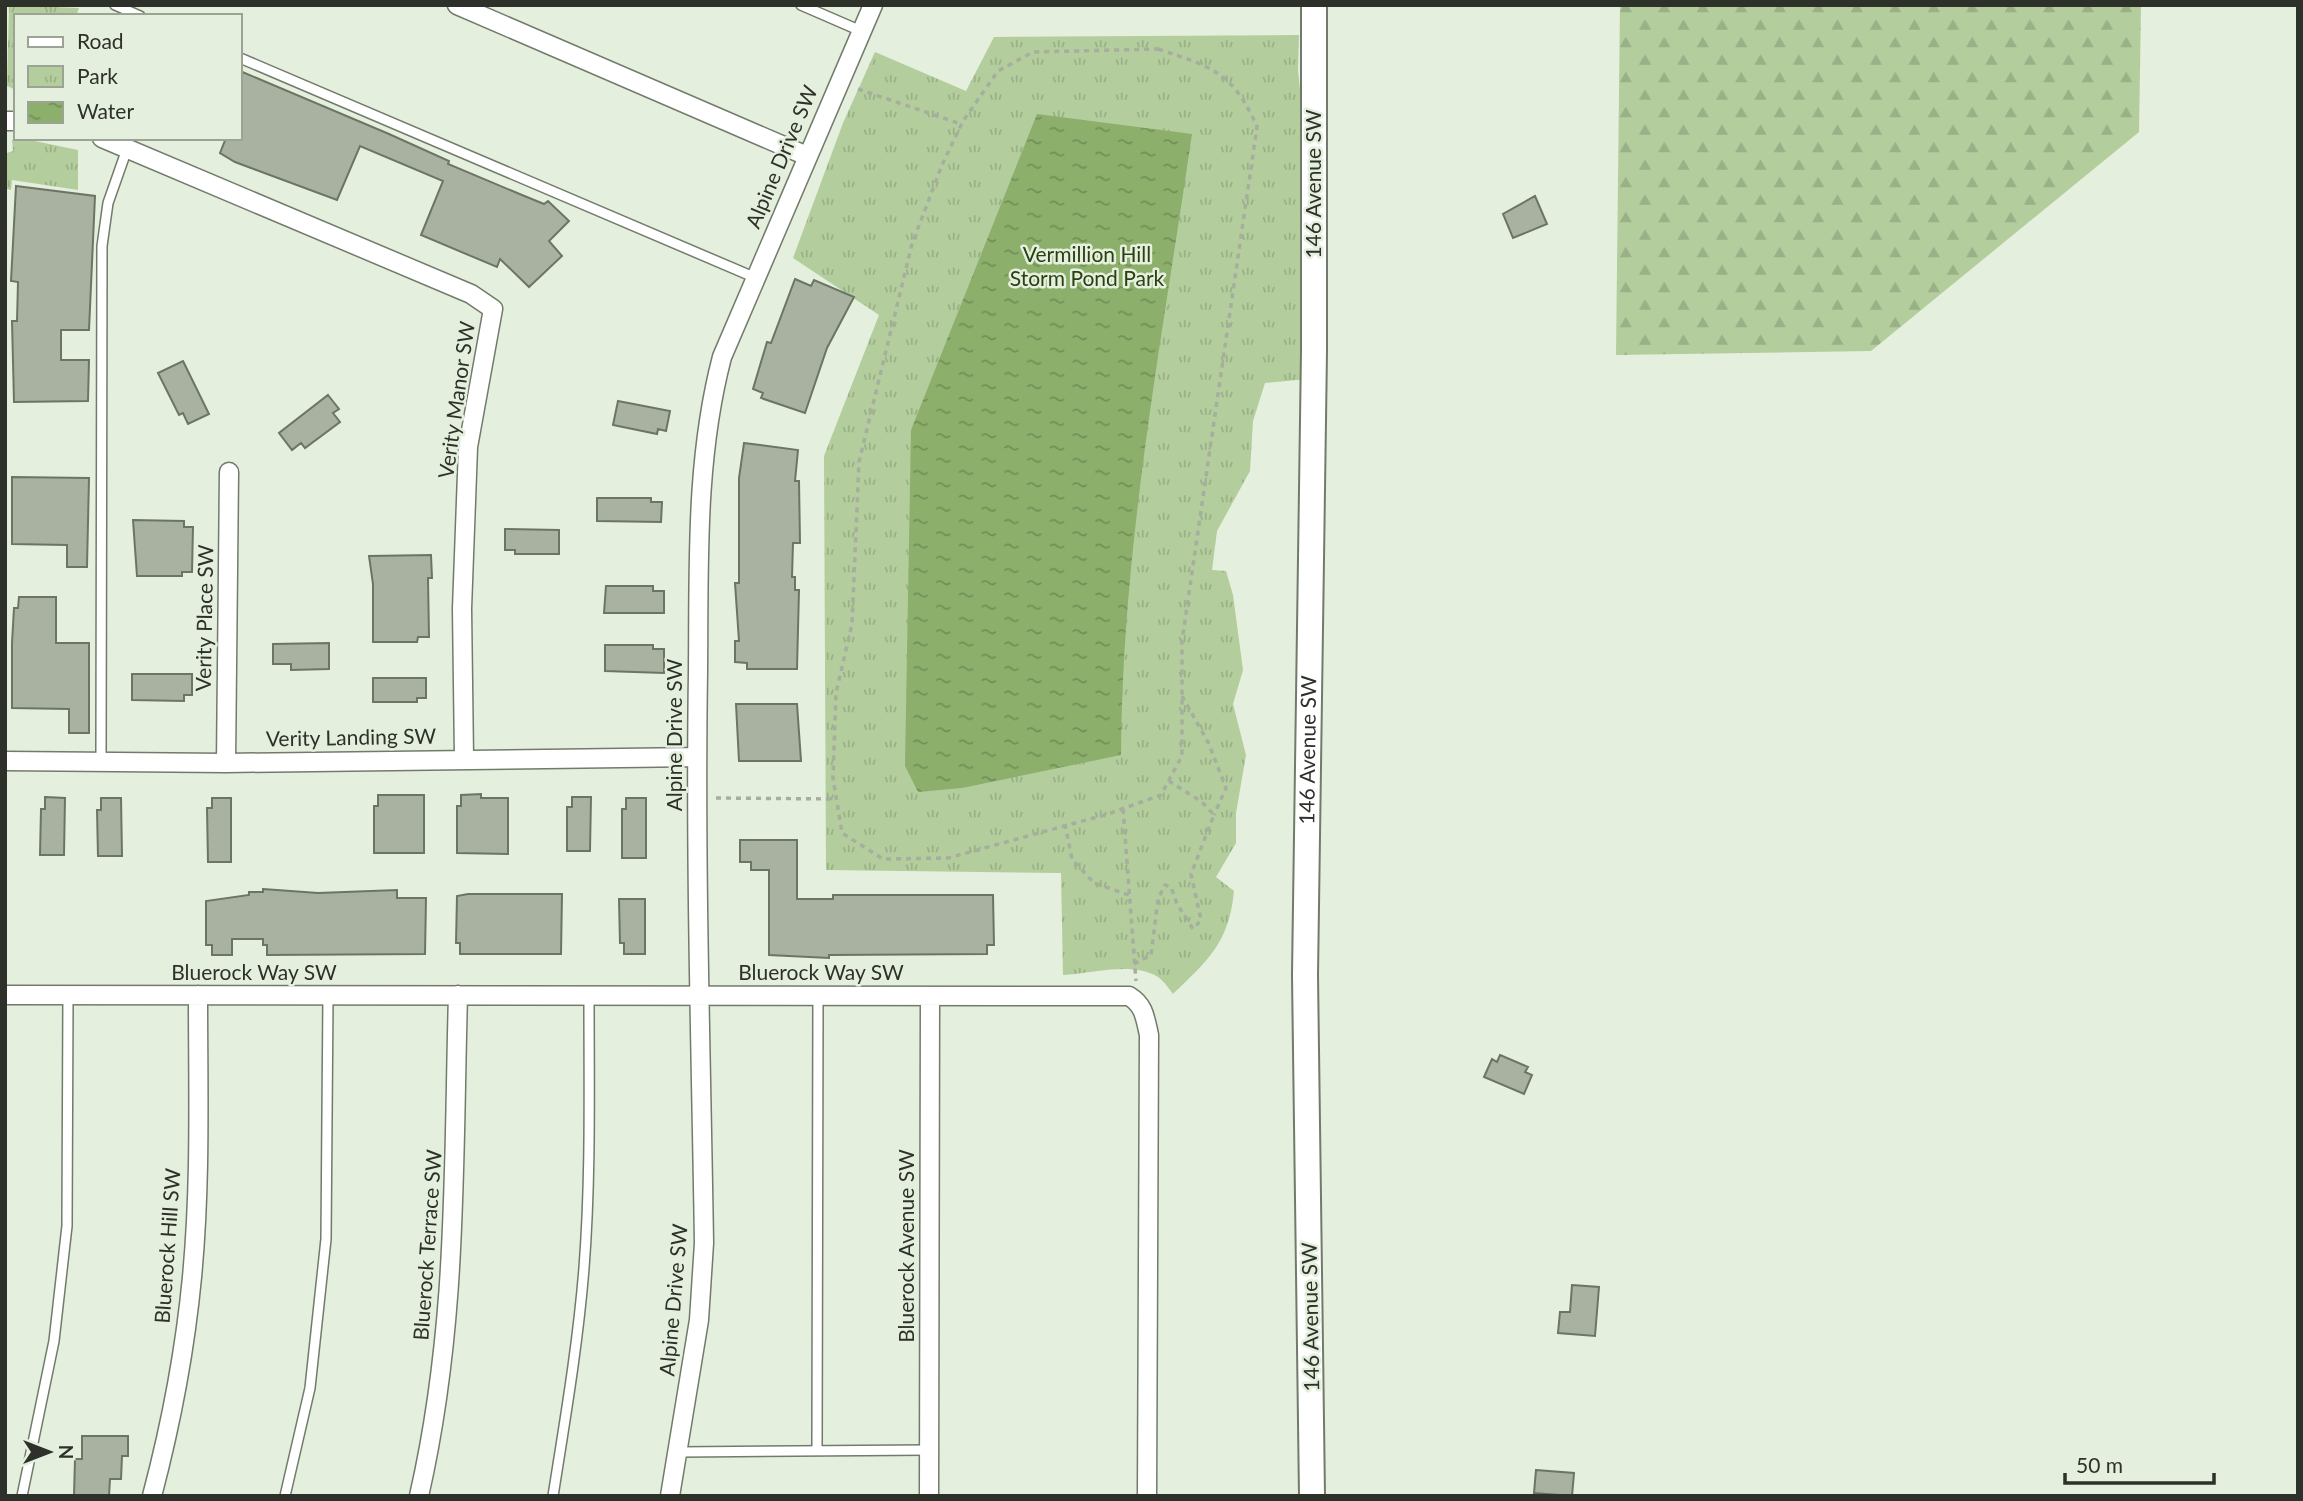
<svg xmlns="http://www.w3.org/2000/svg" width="2303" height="1501" font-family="Lato,sans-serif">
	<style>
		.forest { fill: url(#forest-firs) }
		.park { fill: url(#park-tufts) }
		.water { fill: url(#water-ripples) }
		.building { fill: #a9b2a1; stroke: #6c7564; stroke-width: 2 }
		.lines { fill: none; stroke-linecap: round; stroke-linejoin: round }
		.lane-casing { stroke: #727b6b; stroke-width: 12 }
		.street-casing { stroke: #727b6b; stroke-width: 21 }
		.secondary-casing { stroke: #727b6b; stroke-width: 28 }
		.path { stroke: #a6aea0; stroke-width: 3.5; stroke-dasharray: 5 5; stroke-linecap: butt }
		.lane { stroke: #fff; stroke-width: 9 }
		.street { stroke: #fff; stroke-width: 18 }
		.secondary { stroke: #fff; stroke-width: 24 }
		.labels { text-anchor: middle; stroke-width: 5; stroke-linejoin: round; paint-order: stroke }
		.street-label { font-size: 21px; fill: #2d312a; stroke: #e5efdd }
		.park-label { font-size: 21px; fill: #2a4010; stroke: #e5efdd }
	</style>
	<defs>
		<pattern id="forest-firs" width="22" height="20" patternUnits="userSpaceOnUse" patternTransform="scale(1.75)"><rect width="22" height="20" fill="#b3cd9d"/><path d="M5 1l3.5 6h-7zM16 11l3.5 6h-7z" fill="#9ab087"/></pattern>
		<pattern id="park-tufts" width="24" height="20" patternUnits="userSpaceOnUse" patternTransform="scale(1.75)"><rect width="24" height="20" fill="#b3cd9d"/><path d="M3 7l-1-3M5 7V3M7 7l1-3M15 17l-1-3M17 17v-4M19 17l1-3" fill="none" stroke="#9ab087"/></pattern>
		<pattern id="water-ripples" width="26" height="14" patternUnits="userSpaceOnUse" patternTransform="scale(1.75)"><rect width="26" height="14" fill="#8caf6b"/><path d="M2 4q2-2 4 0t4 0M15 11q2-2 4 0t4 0" fill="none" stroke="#738f58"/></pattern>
	</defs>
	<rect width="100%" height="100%" fill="#e5efdd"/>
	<path class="forest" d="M1620 5H2141L2139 132 1871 351 1616 355Z"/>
	<path class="park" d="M9 5 79 8 76 16H16V90L7 86Z
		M1299 35 1298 70 1305 137 1308 379 1265 383 1253 421 1250 471 1217 531 1212 570 1226 571 1233 595 1243 670 1233 704 1246 755 1236 813V843L1216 877 1234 891C1229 943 1208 960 1173 994 1169 989 1164 981 1158 977 1132 961 1091 974 1063 975L1061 873 826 870 824 456 879 315 793 258 843 123 875 52 966 91 994 37Z
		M25 139 78 150V190L12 180 11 190 7 189V153L13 151 12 140Z"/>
	<path class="water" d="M1037 114 1192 134C1162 340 1122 546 1121 755L962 788 918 792 905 766 911 430Z"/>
	<path class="building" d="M240 71 389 134 449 161 448 164 522 195 544 204 548 201 569 221 549 241 562 256 529 287 500 259 497 267 421 235 443 181 360 146 337 200 235 162 220 153 226 138H240Z
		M16 186 95 196 89 330H61V360H89L88 401 14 402 12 321H17L18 282 11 281Z
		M1535 196 1547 224 1513 238 1503 214Z
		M795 279 811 286 814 280 854 297 827 348 805 413 761 398 763 393 753 389 767 342 771 343Z
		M183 361 209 414 188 424 183 413 179 415 158 373Z
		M328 395 339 409 333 413 340 422 305 448 301 443 292 450 279 433Z
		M618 401 670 411 666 431 658 429 657 434 613 425Z
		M744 443 798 450 795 481H799L800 543H793L792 577H795V590H799L797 669H747V663L735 662V641H739L735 583H739V478Z
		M12 477 89 478 87 567H67V545L12 544Z
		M597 498H651V502H662L661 522 597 521Z
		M133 520 184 521V527H193L192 572H182V576H137Z
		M505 529 559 530V554H515V550H505Z
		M431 555 432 578H428L429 637H418L417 642H373V584L369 556Z
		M606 586H653V591H664V613H604Z
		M19 597H56V643H89V733H69V709L12 708V643L14 608H18Z
		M329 643V669L291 670V664H273V644Z
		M605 645H653V649H664V673L605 671Z
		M132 674H192V695H184V701L132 700Z
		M373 678H426V698H417V702H373Z
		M736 704H797L801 761H739Z
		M481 794V798H508V854L457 853V806H461V795Z
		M378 795H424V853H374V806H378Z
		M45 797 65 798 64 855H40L41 809H45Z
		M572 797H591L590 851H567V807H572Z
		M101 798H121L122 856H98L97 810H101Z
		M212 798H231V862H208L207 808H212Z
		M626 798H646V858H622V809H626Z
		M740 840H797V899H833V895H993L994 945H987V954L829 955V958L769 955V870H751V862H740Z
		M263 889 318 893 397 890V898H426L425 954 267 955V945H263V939H232V955H212V945H206V901L249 895V892H263Z
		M468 894H562L561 954H460V943H456L457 896Z
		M619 899H645V954H624V943H620Z
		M1500 1055 1528 1067 1525 1072 1532 1075 1524 1094 1484 1077 1492 1059 1497 1062Z
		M1572 1285 1599 1287 1595 1336 1558 1333 1560 1312H1570Z
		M82 1436H128V1456H122L121 1479H110L109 1496H74L75 1459H82Z
		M1536 1470 1574 1473 1572 1496 1534 1493Z"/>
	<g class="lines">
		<g class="lane-casing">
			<path id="lane" d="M115 5 140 16
				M801 5 861 31
				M240 58 756 278
				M101 760 102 246 108 203 127 149
				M817 1451 818 996
				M680 1452 929 1450
				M22 1496 54 1341 67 1226 68 996
				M285 1496 310 1388 326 1239 328 996
				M553 1496C565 1420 578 1344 584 1268 591 1177 589 1086 589 995"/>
		</g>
		<g class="street-casing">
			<path id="street" d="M457 5 807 156
				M5 121H16
				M102 138 471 294 493 309 468 447 462 609 464 758
				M5 761 226 763 697 757
				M226 763 229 472
				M5 995 1129 996C1144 1005 1145 1017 1149 1035L1147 1496
				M152 1496C171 1424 185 1351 192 1277 201 1183 198 1089 198 995
				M419 1496C458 1325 453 1168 458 995
				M670 1496 699 1320 704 1243C701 1053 695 862 698 672 699 566 695 460 722 357L873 5
				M929 1496 930 996"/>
		</g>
		<g class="secondary-casing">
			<g id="secondary">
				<path id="s1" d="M1312 1496 1305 975 1314 351V5"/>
			</g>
		</g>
		<path class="path" d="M1158 49C1212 67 1233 72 1257 127L1182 641V756L1161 795 1108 814 948 858 883 859 842 833 833 778 836 693 852 624 859 462 912 244 942 165 963 121 998 71 1033 52Z
			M858 89 961 124
			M1182 696 1209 744 1226 788 1214 815
			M716 798 836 799
			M1123 809 1136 981
			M1065 824 1072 859 1094 883 1129 895
			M1134 964 1151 955 1158 899 1165 885 1171 887 1177 904 1193 929 1201 920 1191 874 1214 815 1202 802 1169 781"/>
		<use href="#lane" class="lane"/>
		<use href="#street" class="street"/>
		<use href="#secondary" class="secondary"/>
	</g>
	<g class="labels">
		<g class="street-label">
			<text transform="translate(782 157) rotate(-67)" y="7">Alpine Drive SW</text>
			<text transform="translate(1314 184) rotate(-90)" y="7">146 Avenue SW</text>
			<text transform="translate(457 400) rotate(-82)" y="7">Verity Manor SW</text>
			<text transform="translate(205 618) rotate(-89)" y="7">Verity Place SW</text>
			<text transform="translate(675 735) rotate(-90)" y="7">Alpine Drive SW</text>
			<text transform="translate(351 738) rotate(-1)" y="7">Verity Landing SW</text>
			<text dy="7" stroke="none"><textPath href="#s1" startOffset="746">146 Avenue SW</textPath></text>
			<text x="254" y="980">Bluerock Way SW</text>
			<text x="821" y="980">Bluerock Way SW</text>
			<text transform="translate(428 1245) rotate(-86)" y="7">Bluerock Terrace SW</text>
			<text transform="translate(168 1246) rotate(-86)" y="7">Bluerock Hill SW</text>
			<text transform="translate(907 1246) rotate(-90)" y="7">Bluerock Avenue SW</text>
			<text transform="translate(674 1300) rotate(-85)" y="7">Alpine Drive SW</text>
			<text transform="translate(1311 1317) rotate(-91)" y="7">146 Avenue SW</text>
		</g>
		<g class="park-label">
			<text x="1087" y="262">Vermillion Hill<tspan x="1087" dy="24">Storm Pond Park</tspan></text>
		</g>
	</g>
	<rect width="2303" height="1501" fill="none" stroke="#2d312a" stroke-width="14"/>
	<rect x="14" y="14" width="228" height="126" fill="#e5efdd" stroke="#9ba395" stroke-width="2"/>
	<rect x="28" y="37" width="35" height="10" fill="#ffffff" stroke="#9ba395" stroke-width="2"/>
	<text x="77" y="49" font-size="21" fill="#2d312a">Road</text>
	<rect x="28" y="66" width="35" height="21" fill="url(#park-tufts)" stroke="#9ba395" stroke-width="2"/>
	<text x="77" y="84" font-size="21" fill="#2d312a">Park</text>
	<rect x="28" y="102" width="35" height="21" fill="url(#water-ripples)" stroke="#9ba395" stroke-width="2"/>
	<text x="77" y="119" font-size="21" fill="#2d312a">Water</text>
	<g transform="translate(49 1452) rotate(90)" stroke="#e5efdd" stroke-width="5" paint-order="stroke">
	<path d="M0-5L12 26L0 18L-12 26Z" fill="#2d312a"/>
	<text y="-10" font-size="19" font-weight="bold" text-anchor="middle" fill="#2d312a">N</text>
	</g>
	<path d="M2065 1473v10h149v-10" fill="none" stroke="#2d312a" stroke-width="3.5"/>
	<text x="2076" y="1473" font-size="21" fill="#2d312a" stroke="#e5efdd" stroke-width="5" paint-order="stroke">50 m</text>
</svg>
